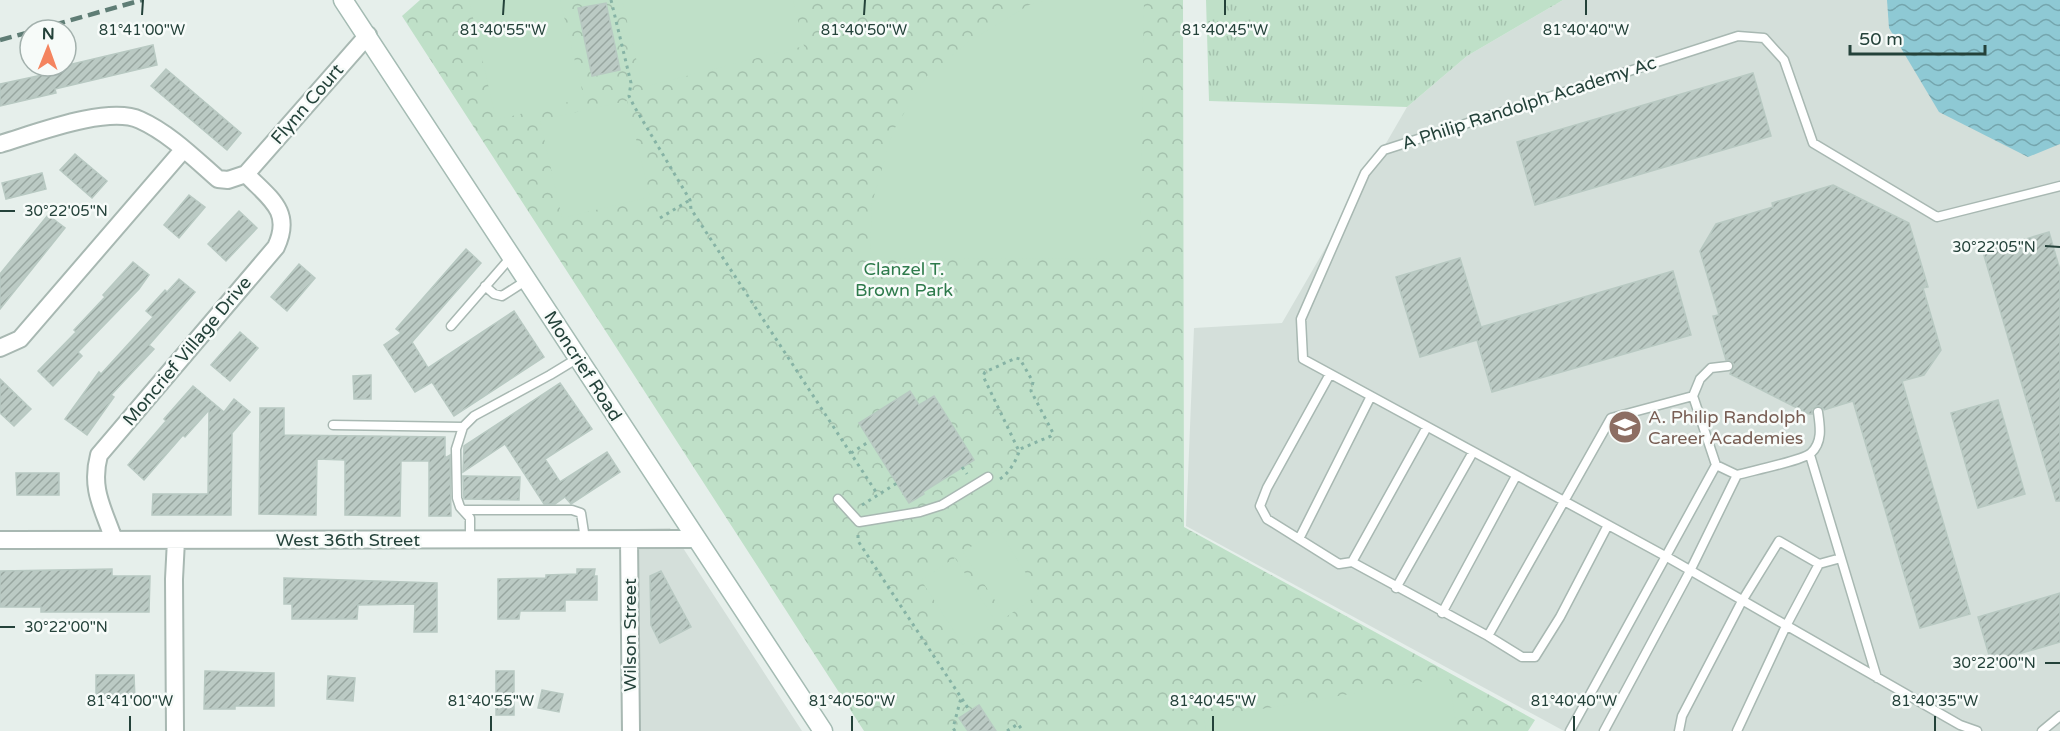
<svg xmlns="http://www.w3.org/2000/svg" width="2060" height="731" font-family="'Varela Round',sans-serif">
	<style>
		.built { fill: #d4dfda }
		.grass { fill: url(#grass-tufts) }
		.park { fill: url(#park-crowns) }
		.pitch { fill: #bfe0c8 }
		.water { fill: url(#water-waves) }
		.building { fill: url(#building-hatch); stroke: #b8c9c2; stroke-width: 1.5 }
		.lines { fill: none; stroke-linecap: round; stroke-linejoin: round }
		.service-casing { stroke: #a8b8b2; stroke-width: 11 }
		.minor-casing { stroke: #a8b8b2; stroke-width: 20 }
		.secondary-casing { stroke: #a4bbb3; stroke-width: 21 }
		.path { stroke: #86b3a5; stroke-width: 3; stroke-dasharray: 3 4.5; stroke-linecap: butt }
		.service { stroke: #fff; stroke-width: 8 }
		.minor { stroke: #fff; stroke-width: 16 }
		.secondary { stroke: #fff; stroke-width: 18 }
		.rail { stroke: #5f7d75; stroke-width: 4.5; stroke-dasharray: 12 6; stroke-linecap: butt }
		.ticks { fill: none; stroke: #24423a; stroke-width: 2 }
		.labels { text-anchor: middle; stroke-width: 5; stroke-linejoin: round; paint-order: stroke }
		.street-label { font-size: 18px; fill: #24423a; stroke: #f7fbf9 }
		.park-label { font-size: 18px; fill: #2d7a4b; stroke: #f7fbf9 }
		.education-label { font-size: 18px; fill: #785e54; stroke: #f7fbf9; text-anchor: start }
		.ticks-label { font-size: 15px; text-anchor: middle; fill: #24423a; stroke: #f7fbf9; stroke-width: 5; stroke-linejoin: round; paint-order: stroke }
	</style>
	<defs>
		<pattern id="grass-tufts" width="24" height="20" patternUnits="userSpaceOnUse" patternTransform="scale(1.5)"><rect width="24" height="20" fill="#bfe0c8"/><path d="M3 7l-1-3M5 7V3M7 7l1-3M15 17l-1-3M17 17v-4M19 17l1-3" fill="none" stroke="#a4c1ad"/></pattern>
		<pattern id="park-crowns" width="20" height="18" patternUnits="userSpaceOnUse" patternTransform="scale(1.5)"><rect width="20" height="18" fill="#bfe0c8"/><path d="M2 6a3 3 0 1 1 6 0M12 15a3 3 0 1 1 6 0" fill="none" stroke="#a4c1ad"/></pattern>
		<pattern id="water-waves" width="16" height="10" patternUnits="userSpaceOnUse" patternTransform="scale(1.5)"><rect width="16" height="10" fill="#8ec9d4"/><path d="M0 5q4-4 8 0t8 0" fill="none" stroke="#74a5ad"/></pattern>
		<pattern id="building-hatch" width="6" height="6" patternUnits="userSpaceOnUse" patternTransform="scale(1.5)"><rect width="6" height="6" fill="#bbcac4"/><path d="M-1 1l2-2M0 6l6-6M5 7l2-2" fill="none" stroke="#98a6a0"/></pattern>
	</defs>
	<rect width="100%" height="100%" fill="#e6efeb"/>
	<path class="built" d="M1563 0H2060V731H1564L1186 526 1194 328 1282 323 1407 107 1467 56Z
		M670 528 802 731H638L635 529Z"/>
	<path class="grass" d="M1206 0H1563L1467 56 1407 107 1209 101Z"/>
	<path class="park" d="M420 0H1183L1184 527 1535 720 1528 731H864L402 16Z"/>
	<path class="pitch" d="M469 0H560L584 98 496 120Z
		M622 0H793L804 46 643 87Z
		M1046 0H1144L1140 239 1120 259 870 258 872 203 893 131 927 76 970 41 1029 5Z
		M627 101 650 197 562 218 540 120Z
		M998 529 1039 594 1006 617 963 552Z
		M955 558 996 622 963 645 921 580Z
		M1449 677 1457 731H1206L1204 719Z"/>
	<path class="water" d="M1887 0H2060V144L2028 157 1939 112 1889 28Z"/>
	<path class="building" d="M606 3 620 70 592 76 578 8Z
		M153 45 157 65 55 89 56 93 0 106V84L56 72 55 68Z
		M166 69 241 133 227 150 151 86Z
		M1753 73 1771 136 1535 205 1517 142Z
		M75 154 107 181 92 198 60 170Z
		M42 173 46 189 6 199 2 183Z
		M1833 185 1909 223 1928 287 1923 288 1941 350 1924 375 1902 381 1970 614 1920 628 1853 401 1824 410 1821 406H1817L1812 409V414H1809L1730 374 1734 365 1731 360H1726L1713 316 1719 315 1700 251 1716 224 1773 207 1772 203Z
		M189 195 205 207 179 238 164 225Z
		M239 211 257 228 226 261 208 244Z
		M48 215 65 228 0 309V274Z
		M2049 232 2060 270V501H2056L1983 252Z
		M466 249 481 263 412 342 428 368 514 311 544 357 454 416 432 382 415 392 384 345 401 333 396 329Z
		M1460 258 1481 327 1673 271 1691 335 1492 392 1477 340 1420 357 1396 277Z
		M133 262 149 275 139 289 78 352 82 356 53 386 38 371 76 332 74 330 105 297 103 295Z
		M299 264 315 278 287 311 271 297Z
		M179 279 195 292 149 345 154 349 111 395 114 397 87 435 65 419 99 372 101 374 153 317 146 311 165 290 167 292Z
		M240 332 258 348 230 381 211 365Z
		M371 375V399H354L353 376Z
		M0 379 31 409 14 426 0 413Z
		M560 383 592 429 545 459 560 482 607 452 620 472 571 504 565 497 555 504H544L505 444 463 472 464 446Z
		M193 386 224 412 234 399 250 412 232 433 231 515H152L153 494H208L209 410 185 437 183 435 144 480 128 465 166 421 164 419Z
		M910 391 919 405 934 396 974 460 923 492 924 494 909 503 859 423Z
		M1998 400 2025 494 1978 508 1951 413Z
		M260 408H284V435L445 437V458L450 455 451 516H429V461H401L400 516 345 515V460L317 459 316 515 259 514Z
		M16 473H59V495H17Z
		M463 476 520 477 519 500 464 499Z
		M112 569V576H150L149 612H41V607H0V571Z
		M577 569H595L594 576H597V600H565V611H520L519 619H498V579L546 578V575L577 574Z
		M661 571 691 627 660 643 651 625 650 576Z
		M284 578 437 583V632H414L415 604 358 605 357 619H292V604H284Z
		M2060 593V642L1991 662 1978 617Z
		M205 671 274 673V706H235V709H204Z
		M496 671H514V715H496Z
		M96 675H134L135 700H96Z
		M328 676 355 678 353 701 327 699Z
		M542 690 563 694 559 712 538 708Z
		M979 705 996 731H968L959 718Z"/>
	<g class="lines">
		<g class="service-casing">
			<path id="service" d="M485 286 494 294 502 296 527 280
				M451 326 511 257
				M1330 374 1267 488 1260 506 1267 519 1339 564 1352 562 1427 427
				M333 425 463 427
				M1810 455 1877 678
				M1716 465 1737 475C1751 471 1804 460 1811 453 1823 442 1820 426 1818 412
				M838 499 859 522 920 512 942 505 988 477
				M464 510H572L581 513 585 539
				M1299 539 1371 396
				M470 540V518L460 507 457 498 456 449 463 427 474 416 550 375 578 358
				M1352 562 1488 636 1522 657H1535L1560 617 1608 525
				M1819 564 1841 558
				M1396 588 1473 452
				M1442 613 1516 476
				M1488 636 1611 418 1693 396
				M1570 731 1716 465 1693 396 1700 379 1711 368 1728 366
				M1604 731 1690 571 1737 475
				M1679 731 1682 716 1742 601 1779 541 1819 564 1786 626 1737 731
				M1977 731 1960 725 1667 557 1303 359 1301 319 1365 173 1384 150 1738 36 1764 38 1784 60 1813 143 1937 217 2060 186
				M2042 731 2060 716"/>
		</g>
		<g class="minor-casing">
			<path id="minor" d="M0 144C34 134 108 105 140 120 169 133 194 158 218 179L228 180 246 174 368 35
				M0 348 20 339 183 150
				M0 540 696 539
				M114 540C103 508 90 489 99 455L276 247C293 211 269 198 246 174
				M629 540 631 731
				M175 731 174 579 176 540"/>
		</g>
		<g class="secondary-casing">
			<path id="secondary" d="M343 0 823 731"/>
		</g>
		<path class="path" d="M611 0 631 83 629 96 634 106 690 200 691 209 878 495
			M660 218 690 200
			M851 453 870 441
			M962 467 967 474
			M1000 479C1010 472 1016 461 1020 449L1051 436 1053 433 1031 391 1033 382 1020 359 1016 358 985 372 983 376 1019 451
			M862 505 897 483
			M858 535V541L970 711
			M955 731 953 728 961 698
			M1007 731 1018 724 1023 731"/>
		<use href="#service" class="service"/>
		<use href="#minor" class="minor"/>
		<use href="#secondary" class="secondary"/>
		<path class="rail" d="M36 30 142 0
			M0 40 30 32"/>
	</g>
	<path class="ticks" d="M142 15 143 0M503 15 504 0M864 15 865 0M1225 15V0M1586 15V0M0 211H15M2045 246 2060 247M0 627H15M2045 663H2060M130 731V716M491 731V716M852 731V716M1213 731V716M1574 731V716M1935 731V716"/>
	<defs>
		<g id="school-disc" transform="scale(1.725)"><circle r="9.5" fill="#8d6e63" stroke="#f7fbf9"/><path d="M0-5L7-2L0 1L-7-2ZM-4 1L0 2.5L4 1V4Q0 6-4 4Z" fill="#fff"/></g>
	</defs>
	<g fill-rule="evenodd">
		<use href="#school-disc" x="1625" y="427"/>
	</g>
	<g class="labels">
		<g class="street-label">
			<text transform="translate(1529 103) rotate(-18)" y="6">A Philip Randolph Academy Ac</text>
			<text transform="translate(307 104) rotate(-49)" y="6">Flynn Court</text>
			<text transform="translate(187 351) rotate(-50)" y="6">Moncrief Village Drive</text>
			<text transform="translate(583 366) rotate(57)" y="6">Moncrief Road</text>
			<text x="348" y="546">West 36th Street</text>
			<text transform="translate(630 635) rotate(-90)" y="6">Wilson Street</text>
		</g>
		<g class="park-label">
			<text x="904" y="275">Clanzel T.<tspan x="904" dy="21">Brown Park</tspan></text>
		</g>
		<g class="education-label">
			<text x="1648" y="423">A. Philip Randolph<tspan x="1648" dy="21">Career Academies</tspan></text>
		</g>
	</g>
	<g class="ticks-label">
		<text x="142" y="35">81°41'00"W</text>
		<text x="503" y="35">81°40'55"W</text>
		<text x="864" y="35">81°40'50"W</text>
		<text x="1225" y="35">81°40'45"W</text>
		<text x="1586" y="35">81°40'40"W</text>
		<text x="66" y="216">30°22'05"N</text>
		<text x="1994" y="252">30°22'05"N</text>
		<text x="66" y="632">30°22'00"N</text>
		<text x="1994" y="668">30°22'00"N</text>
		<text x="130" y="706">81°41'00"W</text>
		<text x="491" y="706">81°40'55"W</text>
		<text x="852" y="706">81°40'50"W</text>
		<text x="1213" y="706">81°40'45"W</text>
		<text x="1574" y="706">81°40'40"W</text>
		<text x="1935" y="706">81°40'35"W</text>
	</g>
	<g transform="translate(48 48) rotate(1)"><circle r="28" fill="#f7fbf9" stroke="#a3b1ad" stroke-width="1.5"/>
	<path d="M0-4.5L10 22L0 15L-10 22Z" fill="#f4845f"/>
	<text y="-9" font-size="16" font-weight="bold" text-anchor="middle" fill="#24423a">N</text>
	</g>
	<path d="M1850 45v9h135v-9" fill="none" stroke="#24423a" stroke-width="3"/>
	<text x="1859" y="45" font-size="18" fill="#24423a" stroke="#f7fbf9" stroke-width="4.5" paint-order="stroke">50 m</text>
</svg>
